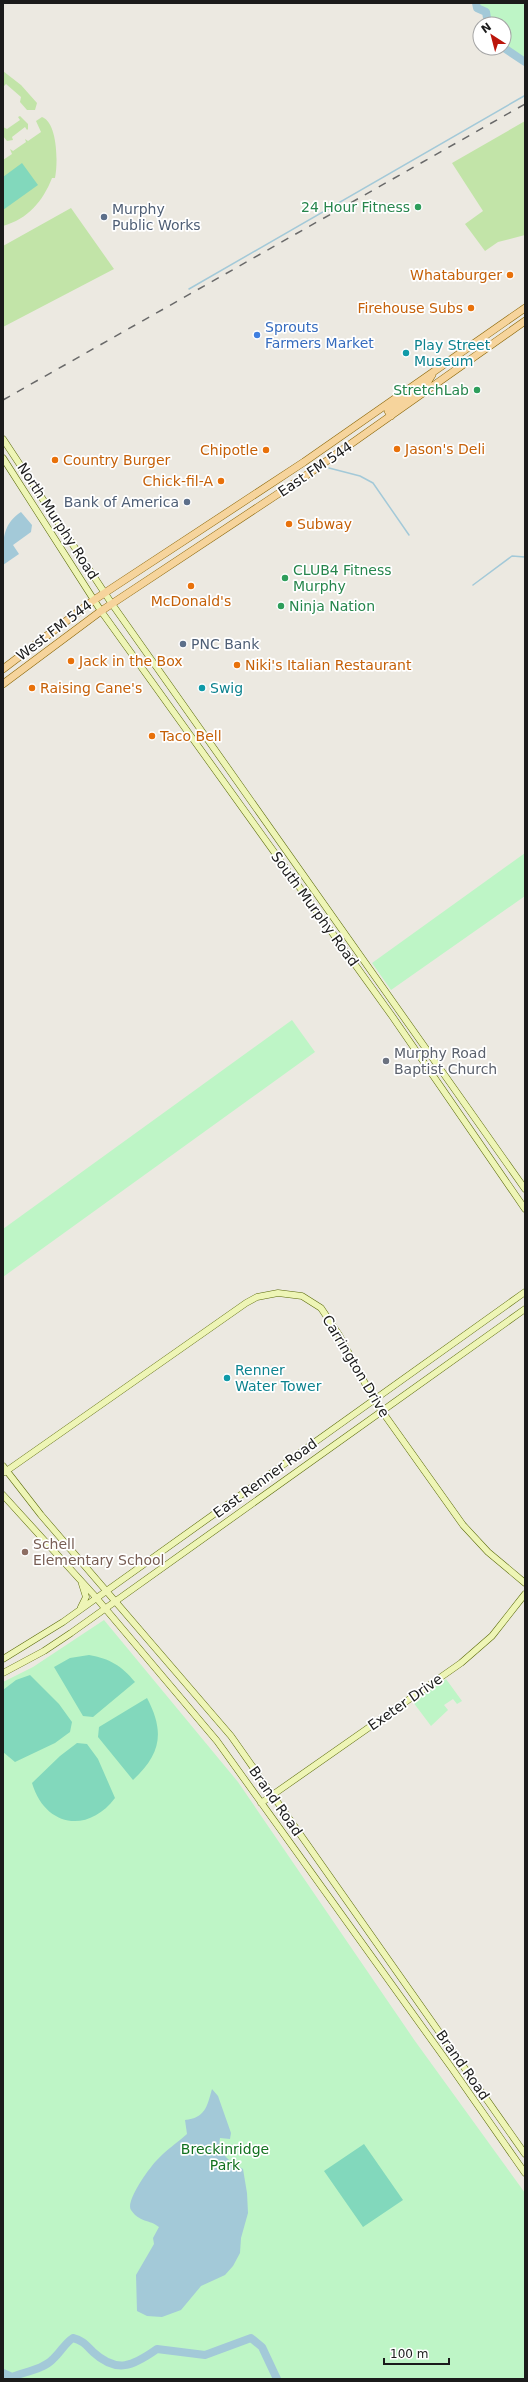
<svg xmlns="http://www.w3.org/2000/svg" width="528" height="2382" font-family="'DejaVu Sans',sans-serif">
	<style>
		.grass { fill: #c2e4a8 }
		.park { fill: #bef5c6 }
		.pitch { fill: #82d8bc }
		.water { fill: #a3c9d8 }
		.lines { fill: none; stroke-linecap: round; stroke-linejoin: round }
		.stream { stroke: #a3c9d8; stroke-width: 1.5 }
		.river { stroke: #a3c9d8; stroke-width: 8 }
		.secondary-casing { stroke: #5a6a0a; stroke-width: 7 }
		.primary-casing { stroke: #8a6608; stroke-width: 8 }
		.secondary { stroke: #eef5b6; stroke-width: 6 }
		.primary { stroke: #f6d49c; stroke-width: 7 }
		.rail { stroke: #696969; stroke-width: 1.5; stroke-dasharray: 8 8; stroke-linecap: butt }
		.leisure-dot { fill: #2e9e5b; stroke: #fff; stroke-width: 1.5 }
		.service-dot { fill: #5c6f8a; stroke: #fff; stroke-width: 1.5 }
		.food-dot { fill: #e8710a; stroke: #fff; stroke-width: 1.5 }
		.shop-dot { fill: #3f7fe0; stroke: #fff; stroke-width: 1.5 }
		.culture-dot { fill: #0f9aa8; stroke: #fff; stroke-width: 1.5 }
		.worship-dot { fill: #6b7280; stroke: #fff; stroke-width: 1.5 }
		.education-dot { fill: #8d6e63; stroke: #fff; stroke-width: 1.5 }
		.labels { text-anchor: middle; stroke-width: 3.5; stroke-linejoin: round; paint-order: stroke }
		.leisure-label { font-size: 14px; fill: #27864d; stroke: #fff; text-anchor: end }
		.service-label { font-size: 14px; fill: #4e5e75; stroke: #fff; text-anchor: start }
		.food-label { font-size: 14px; fill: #c56008; stroke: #fff; text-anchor: start }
		.shop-label { font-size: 14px; fill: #366cbe; stroke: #fff; text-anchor: start }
		.culture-label { font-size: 14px; fill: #0d838f; stroke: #fff; text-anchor: start }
		.street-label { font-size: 14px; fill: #1b1b1b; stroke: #fff }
		.worship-label { font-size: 14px; fill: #5b616d; stroke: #fff; text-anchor: start }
		.education-label { font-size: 14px; fill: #785e54; stroke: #fff; text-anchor: start }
		.park-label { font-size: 14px; fill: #11711e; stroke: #fff }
	</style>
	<rect width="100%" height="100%" fill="#ece9e1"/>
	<path class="grass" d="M3 71 21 85 37 103 35 110H27L20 102 21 97 6 84 3 87Z
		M20 116 28 124V129L27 130 25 127 12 137 13 140 7 141 3 136V127L7 129 20 120 18 117Z
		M42 117C58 123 58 164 55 178H52C43 201 28 219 3 226V160L12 154 10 149 13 151 26 142 25 139 28 141 41 132 36 121Z
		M525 121V235L498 242 485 251 465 224 483 211 452 163Z
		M71 208 114 269 3 327V246Z"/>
	<path class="park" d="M476 3H525V61L513 56 504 48V24H488L486 12 477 8Z
		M525 853V896L391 990 372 963Z
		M292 1020 315 1052 3 1277V1229Z
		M104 1620 238 1782 415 2041 525 2193V2379H3V1682L33 1667Z
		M446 1679 462 1701 457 1704 453 1699 444 1705 448 1710 431 1726 413 1702Z"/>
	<path class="pitch" d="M22 163 38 185 3 210V177Z
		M89 1655C110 1659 121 1665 135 1682L93 1717 83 1716 54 1667 70 1658Z
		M30 1675 59 1704 72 1722 70 1732 55 1743 15 1762 3 1752V1690L16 1680Z
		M147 1698C165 1732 161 1754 133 1780L98 1737 99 1727Z
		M77 1743 87 1744 98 1759 115 1798C88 1834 45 1827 32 1783L60 1756Z
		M364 2144 403 2200 363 2227 324 2171Z"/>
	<path class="water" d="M21 512 32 525 31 532 13 545 19 554 3 565C3 543 1 525 21 512Z
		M212 2089 218 2096 231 2133 230 2139 220 2138C217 2155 231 2161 243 2169L247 2193 248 2213 241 2238 240 2253 233 2266 225 2275 201 2286 181 2310 162 2317 147 2316 137 2311 136 2275 154 2244 153 2238 159 2227C149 2219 140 2223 131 2210 125 2202 149 2168 157 2160 166 2150 177 2143 187 2134L185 2120C205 2118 207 2107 212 2089Z"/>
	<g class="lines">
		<path class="stream" d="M189 289 524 96
			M329 468 360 476 373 483 409 535
			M473 585 512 556 525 557"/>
		<path class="river" d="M476 3 477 8 486 12 488 24
			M504 48 525 62
			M3 2373 12 2377C24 2372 44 2369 53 2359 61 2352 64 2344 73 2338 82 2340 86 2345 93 2352 117 2374 133 2366 157 2349L205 2355 251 2338 262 2347 277 2379"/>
		<g class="secondary-casing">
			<path id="secondary" d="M3 439 112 604 525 1189
				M3 458 101 611 392 1016 525 1209
				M3 1466 41 1515 231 1736 525 2154
				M5 1472 246 1303 257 1297 278 1293 302 1296 321 1308 339 1335 374 1400 463 1525 488 1552 525 1583
				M3 1495 93 1594 217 1741 451 2067 525 2173
				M81 1607 86 1597 82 1584
				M3 1659 63 1622 525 1292
				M3 1673 44 1651 71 1633 525 1309
				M261 1803 461 1663 492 1636 525 1594"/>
		</g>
		<g class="primary-casing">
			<path id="primary" d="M391 416 388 411 427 383 432 375
				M3 669 94 600 304 462 525 308
				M3 684 101 611 311 472 525 321"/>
		</g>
		<use href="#secondary" class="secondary"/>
		<use href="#primary" class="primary"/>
		<path class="rail" d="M3 400 525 104"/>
	</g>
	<g class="leisure-dot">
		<circle cx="418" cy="207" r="4"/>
		<circle cx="477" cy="390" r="4"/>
		<circle cx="285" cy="578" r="4"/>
		<circle cx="281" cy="606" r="4"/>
	</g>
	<g class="service-dot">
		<circle cx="104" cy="217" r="4"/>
		<circle cx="187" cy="502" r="4"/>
		<circle cx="183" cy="644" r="4"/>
	</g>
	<g class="food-dot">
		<circle cx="510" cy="275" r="4"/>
		<circle cx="471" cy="308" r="4"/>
		<circle cx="397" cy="449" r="4"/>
		<circle cx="266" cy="450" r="4"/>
		<circle cx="55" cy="460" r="4"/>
		<circle cx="221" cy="481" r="4"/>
		<circle cx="289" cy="524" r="4"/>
		<circle cx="191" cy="586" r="4"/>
		<circle cx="71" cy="661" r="4"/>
		<circle cx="237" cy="665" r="4"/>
		<circle cx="32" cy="688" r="4"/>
		<circle cx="152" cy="736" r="4"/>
	</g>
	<circle class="shop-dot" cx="257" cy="335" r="4"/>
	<g class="culture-dot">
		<circle cx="406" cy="353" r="4"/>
		<circle cx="202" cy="688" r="4"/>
		<circle cx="227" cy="1378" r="4"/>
	</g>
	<circle class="worship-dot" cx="386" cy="1061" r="4"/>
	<circle class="education-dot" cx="25" cy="1552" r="4"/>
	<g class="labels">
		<g class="leisure-label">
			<text x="410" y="212">24 Hour Fitness</text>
			<text x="469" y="395">StretchLab</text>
			<text x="293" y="575" text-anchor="start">CLUB4 Fitness<tspan x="293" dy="16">Murphy</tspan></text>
			<text x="289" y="611" text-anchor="start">Ninja Nation</text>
		</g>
		<g class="service-label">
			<text x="112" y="214">Murphy<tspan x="112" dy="16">Public Works</tspan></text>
			<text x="179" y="507" text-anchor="end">Bank of America</text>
			<text x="191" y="649">PNC Bank</text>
		</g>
		<g class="food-label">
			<text x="502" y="280" text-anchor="end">Whataburger</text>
			<text x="463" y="313" text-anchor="end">Firehouse Subs</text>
			<text x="405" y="454">Jason's Deli</text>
			<text x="258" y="455" text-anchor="end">Chipotle</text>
			<text x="63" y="465">Country Burger</text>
			<text x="213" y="486" text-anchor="end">Chick-fil-A</text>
			<text x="297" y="529">Subway</text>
			<text x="191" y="606" text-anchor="middle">McDonald's</text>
			<text x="79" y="666">Jack in the Box</text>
			<text x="245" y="670">Niki's Italian Restaurant</text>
			<text x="40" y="693">Raising Cane's</text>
			<text x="160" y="741">Taco Bell</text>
		</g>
		<g class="shop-label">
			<text x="265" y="332">Sprouts<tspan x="265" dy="16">Farmers Market</tspan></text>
		</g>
		<g class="culture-label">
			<text x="414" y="350">Play Street<tspan x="414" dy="16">Museum</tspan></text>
			<text x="210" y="693">Swig</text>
			<text x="235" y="1375">Renner<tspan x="235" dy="16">Water Tower</tspan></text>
		</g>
		<g class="street-label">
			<text transform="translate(315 469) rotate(-34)" y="5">East FM 544</text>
			<text transform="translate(58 521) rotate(57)" y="5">North Murphy Road</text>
			<text transform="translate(54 630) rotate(-37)" y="5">West FM 544</text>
			<text transform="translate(315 909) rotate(54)" y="5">South Murphy Road</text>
			<text transform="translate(356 1366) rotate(59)" y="5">Carrington Drive</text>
			<text transform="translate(265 1478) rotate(-36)" y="5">East Renner Road</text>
			<text transform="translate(405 1702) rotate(-35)" y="5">Exeter Drive</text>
			<text transform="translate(276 1801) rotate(55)" y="5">Brand Road</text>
			<text transform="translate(463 2065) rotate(55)" y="5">Brand Road</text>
		</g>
		<g class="worship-label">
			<text x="394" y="1058">Murphy Road<tspan x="394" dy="16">Baptist Church</tspan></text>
		</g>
		<g class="education-label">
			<text x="33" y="1549">Schell<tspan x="33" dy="16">Elementary School</tspan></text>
		</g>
		<g class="park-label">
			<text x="225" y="2154">Breckinridge<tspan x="225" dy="16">Park</tspan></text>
		</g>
	</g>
	<rect width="528" height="2382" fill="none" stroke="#1b1b1b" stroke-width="8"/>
	<g transform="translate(492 36) rotate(324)"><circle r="19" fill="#ffffff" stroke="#a4a4a4"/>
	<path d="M0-3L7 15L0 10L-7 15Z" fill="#bb150b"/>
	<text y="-6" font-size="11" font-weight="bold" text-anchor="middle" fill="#1b1b1b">N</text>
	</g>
	<path d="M384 2358v6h65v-6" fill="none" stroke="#1b1b1b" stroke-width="2"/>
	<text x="390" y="2358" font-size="12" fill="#1b1b1b" stroke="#ffffff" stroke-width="3" paint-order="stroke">100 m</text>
</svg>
